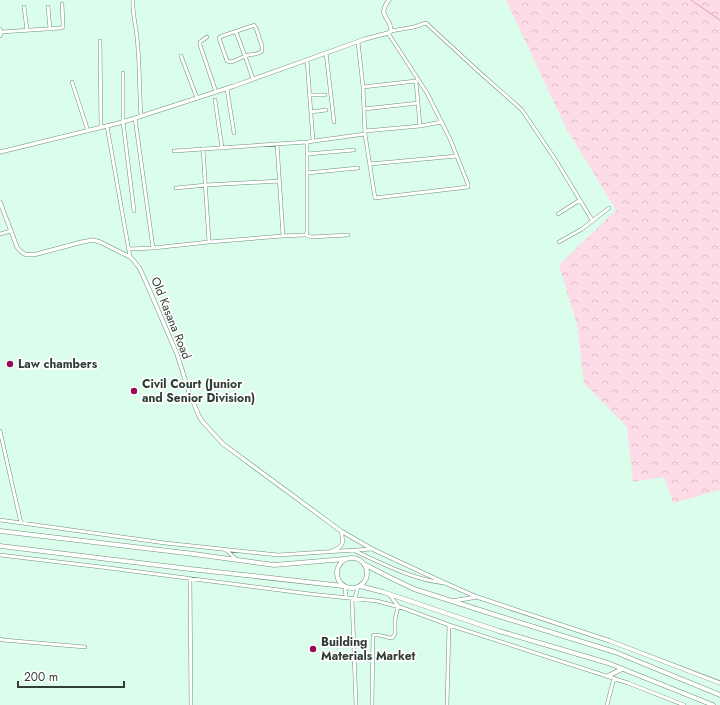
<svg xmlns="http://www.w3.org/2000/svg" width="720" height="705" font-family="Jost,sans-serif">
	<style>
		.forest { fill: url(#forest-crowns) }
		.lines { fill: none; stroke-linecap: round; stroke-linejoin: round }
		.stream { stroke: #e39cb5; stroke-width: 1 }
		.minor-casing { stroke: #6e8e7e; stroke-width: 4 }
		.tertiary-casing { stroke: #6e8e7e; stroke-width: 4.5 }
		.secondary-casing { stroke: #6e8e7e; stroke-width: 5 }
		.minor { stroke: #fff; stroke-width: 3 }
		.tertiary { stroke: #fff; stroke-width: 3.5 }
		.secondary { stroke: #fff; stroke-width: 4 }
		.poi-dot { fill: #9b0959; stroke: #fff; stroke-width: 1.5 }
		.labels { text-anchor: middle; stroke-width: 3.5; stroke-linejoin: round; paint-order: stroke }
		.street-label { font-size: 12px; fill: #303e37; stroke: #fff }
		.poi-label { font-size: 12px; font-weight: bold; fill: #303e37; stroke: #fff; text-anchor: start }
	</style>
	<defs>
		<pattern id="forest-crowns" width="20" height="18" patternUnits="userSpaceOnUse"><rect width="20" height="18" fill="#fddce7"/><path d="M2 6a3 3 0 1 1 6 0M12 15a3 3 0 1 1 6 0" fill="none" stroke="#d9bec7"/></pattern>
	</defs>
	<rect width="100%" height="100%" fill="#dbfdeb"/>
	<path class="forest" d="M506 0H720V490L673 503 664 477 633 482 627 427 584 383 577 325 559 265 616 210 566 128Z"/>
	<g class="lines">
		<path class="stream" d="M691 0 720 20"/>
		<g class="minor-casing">
			<path id="minor" d="M133 0C132 13 136 25 137 38 140 63 139 90 141 116
				M24 7 27 30
				M48 7 50 29
				M0 29 1 34 0 36
				M391 31 414 27 426 23 478 71 522 110 557 162 592 220
				M1 32 61 28 63 27V24L62 4
				M236 32 245 56C250 54 258 55 262 51V46L256 28 254 25 252 26 222 36 219 38 227 61 232 62 245 56 253 79
				M207 37 200 42V45L216 92
				M100 41 101 128
				M358 42 363 87 365 134 375 198 468 187V184L450 139 427 93 388 33
				M326 53 334 122
				M181 56 197 98
				M307 60 313 141
				M123 73V122L134 211
				M72 82 88 131
				M363 87 416 81
				M227 89 234 133
				M310 95H325
				M215 100 222 148
				M418 103 420 126
				M364 109 418 103 416 82V81L418 79
				M311 112 326 110
				M135 118 153 248
				M107 126 130 257
				M365 131 420 126 442 122
				M203 149 209 242
				M174 151 307 142 365 134
				M307 154 354 150
				M370 164 457 156
				M307 173 358 168
				M176 188 206 185 280 181
				M558 214 580 200
				M0 234 11 231
				M306 235 311 237 348 235
				M283 236 304 235H306L307 232V142
				M559 242 582 229 609 208
				M128 249 153 248 209 242 283 236 277 144
				M0 431 21 523
				M0 520 165 543 278 555 372 549
				M225 549 237 560
				M332 551C344 547 344 542 341 531
				M355 551C381 563 416 581 445 583
				M0 555 109 568 310 594 377 601 403 608 449 625 628 683 684 705
				M190 578 191 705
				M345 587 346 597
				M352 598 356 705
				M355 598 358 587
				M0 639 3 640 85 647
				M372 705 373 636 374 635C380 634 386 638 392 638L395 634V620L398 606 389 594
				M447 705 449 625
				M607 705 614 678"/>
		</g>
		<g class="tertiary-casing">
			<path id="tertiary" d="M0 152 123 122 234 86 365 39 388 33 391 31C391 16 376 17 389 0
				M0 202 17 247C23 255 27 256 37 254L82 242 93 240 100 242 130 257 134 261 140 269 149 289 177 354 189 392 199 416 202 421 223 444 341 531 372 549 445 583 477 597 610 641 720 683
				M453 601 476 597"/>
		</g>
		<g class="secondary-casing">
			<path id="secondary" d="M0 531 194 554 274 565 345 559
				M0 546 190 569 343 586
				M337 573a15 15 0 1 1 30 0a15 15 0 1 1-30 0Z
				M364 564 389 577 414 589 505 618 615 652 720 695
				M360 586 383 592 499 631 608 663 713 705
				M608 676 622 669"/>
		</g>
		<use href="#minor" class="minor"/>
		<use href="#tertiary" class="tertiary"/>
		<use href="#secondary" class="secondary"/>
	</g>
	<g class="poi-dot">
		<circle cx="10" cy="364" r="4"/>
		<circle cx="134" cy="391" r="4"/>
		<circle cx="313" cy="649" r="4"/>
	</g>
	<g class="labels">
		<g class="street-label">
			<text transform="translate(171 318) rotate(68)" y="4">Old Kasana Road</text>
		</g>
		<g class="poi-label">
			<text x="18" y="368">Law chambers</text>
			<text x="142" y="388">Civil Court (Junior<tspan x="142" dy="14">and Senior Division)</tspan></text>
			<text x="321" y="646">Building<tspan x="321" dy="14">Materials Market</tspan></text>
		</g>
	</g>
	<path d="M18 681v6h106v-6" fill="none" stroke="#303e37" stroke-width="2"/>
	<text x="24" y="681" font-size="12" fill="#303e37" stroke="#ffffff" stroke-width="3" paint-order="stroke">200 m</text>
</svg>
